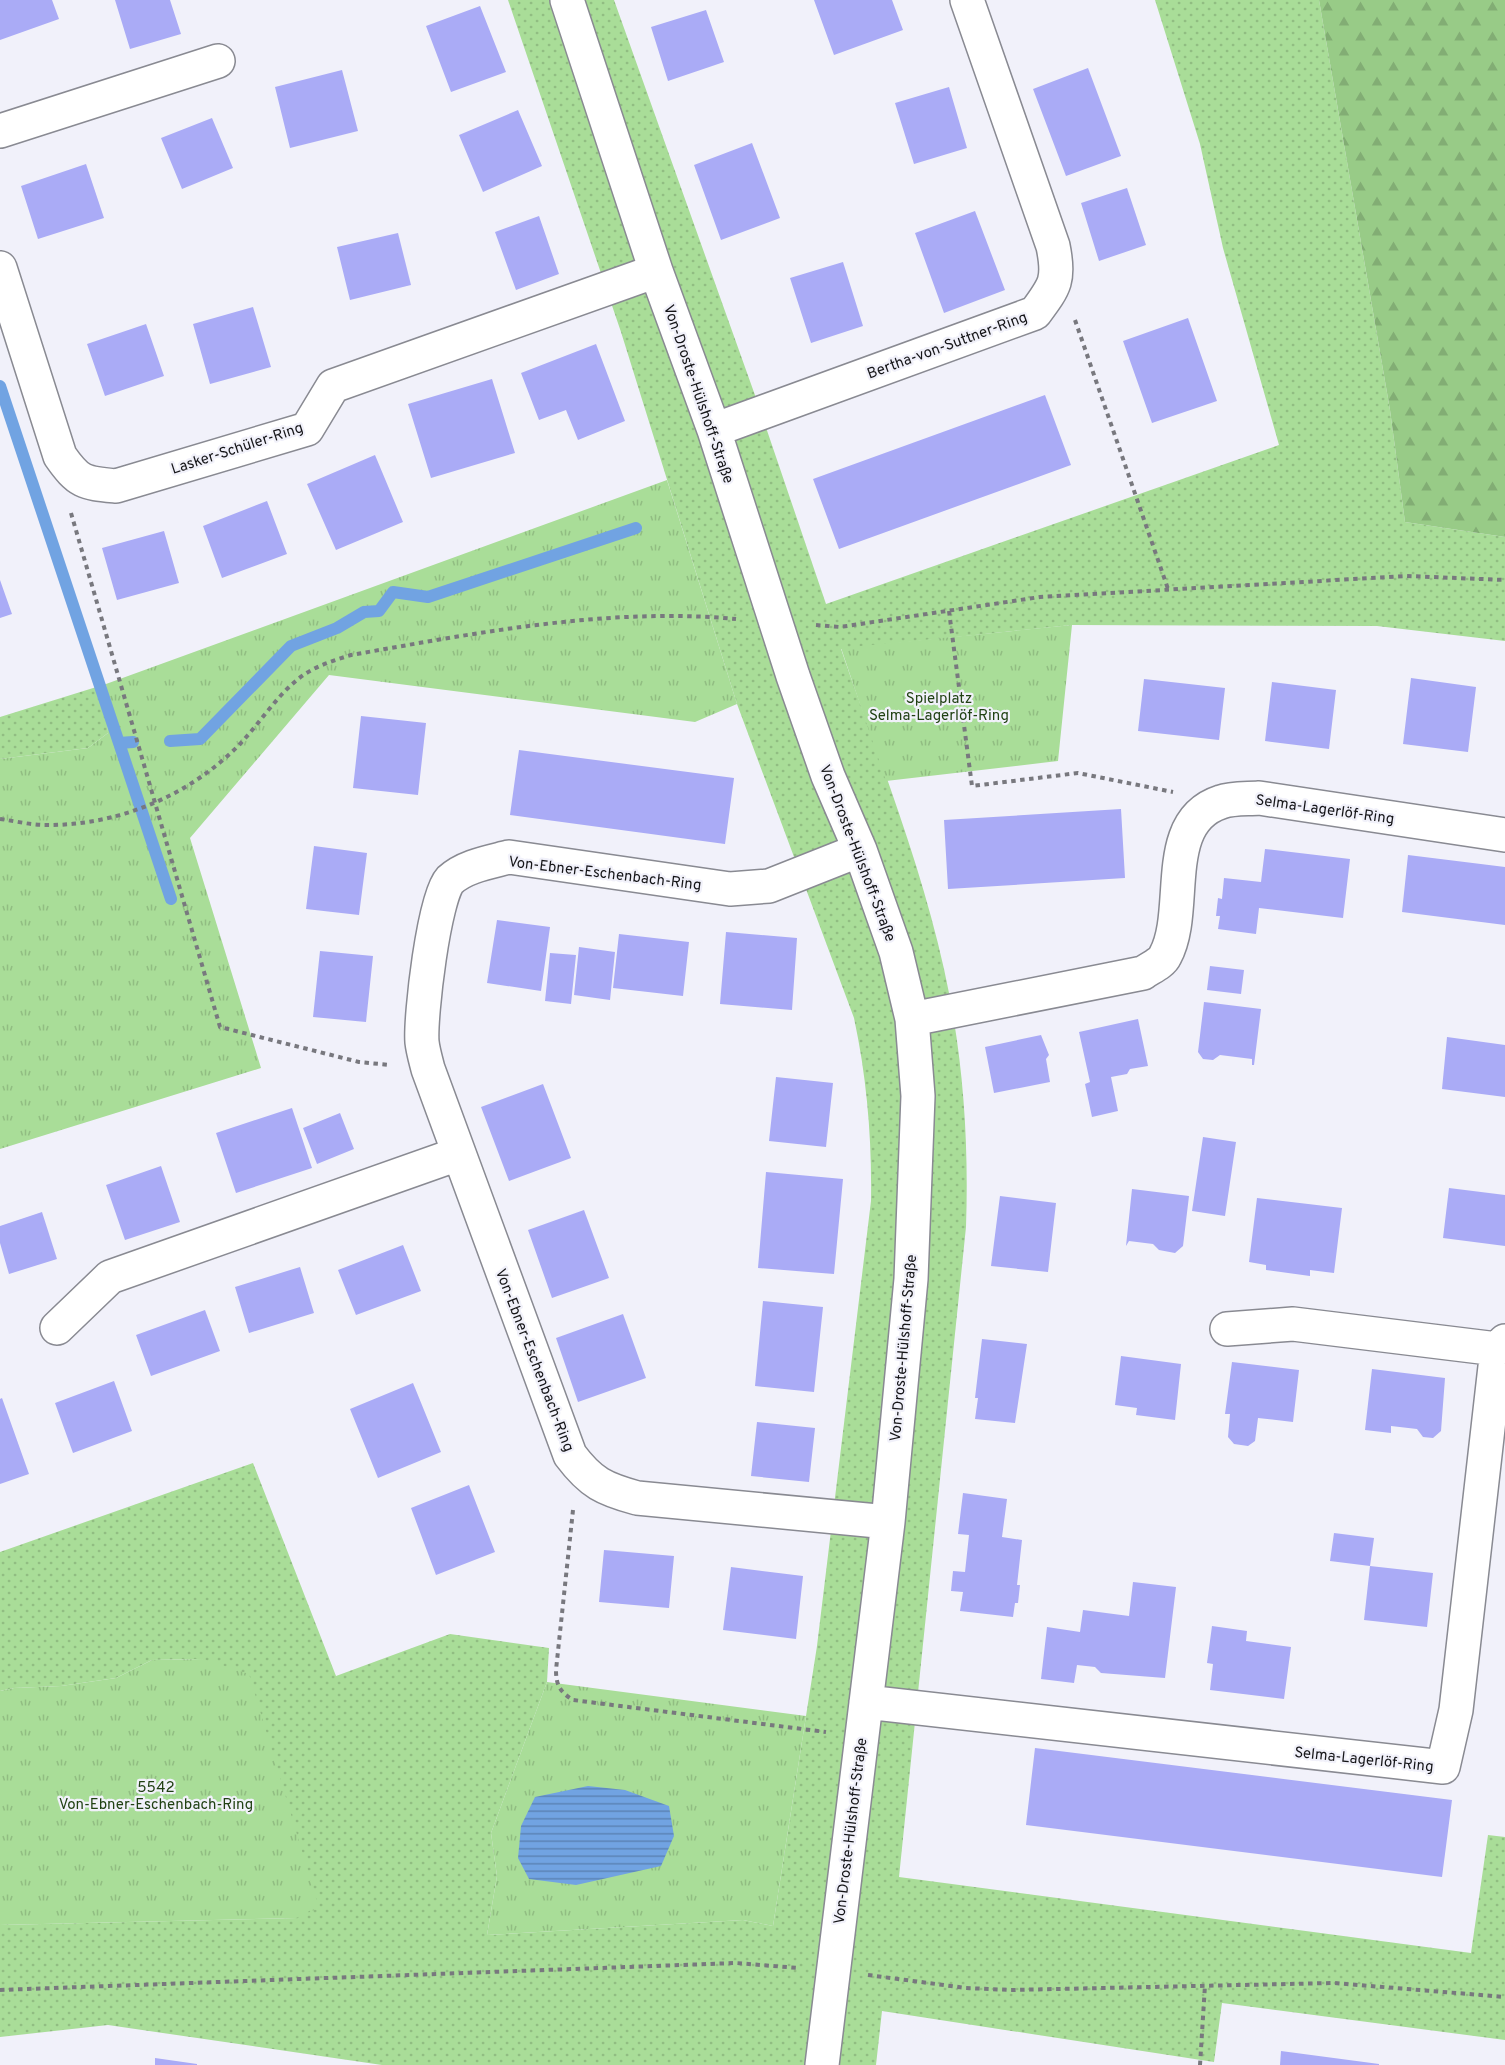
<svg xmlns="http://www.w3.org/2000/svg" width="1505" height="2065" font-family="Overpass,sans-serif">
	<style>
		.grass { fill: url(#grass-dots) }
		.forest { fill: url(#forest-firs) }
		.park { fill: url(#park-tufts) }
		.water { fill: url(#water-rules) }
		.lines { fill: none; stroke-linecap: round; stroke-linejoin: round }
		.stream { stroke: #71a3e2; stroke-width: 12 }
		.building { fill: #aaabf6 }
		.minor-casing { stroke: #898a92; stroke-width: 36 }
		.path { stroke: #78787e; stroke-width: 4; stroke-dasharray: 4.5 4.5; stroke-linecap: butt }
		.minor { stroke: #fff; stroke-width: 33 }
		.labels { text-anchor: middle; stroke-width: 4.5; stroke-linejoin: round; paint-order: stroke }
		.street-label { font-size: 15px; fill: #151518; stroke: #f1f1fa }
		.park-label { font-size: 15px; fill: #204113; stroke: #f1f1fa }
	</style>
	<defs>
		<pattern id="grass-dots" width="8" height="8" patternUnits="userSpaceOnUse" patternTransform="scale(1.5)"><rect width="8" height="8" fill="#a9dd98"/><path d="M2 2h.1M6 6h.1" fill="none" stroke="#91bd82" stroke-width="1.8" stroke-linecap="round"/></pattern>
		<pattern id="forest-firs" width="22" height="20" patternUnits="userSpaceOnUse" patternTransform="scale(1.5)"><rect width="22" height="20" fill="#98cb87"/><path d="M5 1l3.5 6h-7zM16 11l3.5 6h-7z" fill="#82ad74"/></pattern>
		<pattern id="park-tufts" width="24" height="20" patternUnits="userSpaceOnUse" patternTransform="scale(1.5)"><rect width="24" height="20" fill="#a9dd98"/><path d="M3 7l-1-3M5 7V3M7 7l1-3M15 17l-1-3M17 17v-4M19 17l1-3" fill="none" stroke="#91bd82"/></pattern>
		<pattern id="water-rules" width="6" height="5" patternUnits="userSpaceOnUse" patternTransform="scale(1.5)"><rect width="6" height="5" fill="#71a3e2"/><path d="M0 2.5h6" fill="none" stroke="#5c84b6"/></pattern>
	</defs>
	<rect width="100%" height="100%" fill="#f1f1fa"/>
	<path class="grass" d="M508 0H614L756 398 826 604 1279 445 1223 248 1200 144 1155 0H1319L1390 410 1405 522 1505 537V641L1377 626 1072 625 841 649C877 754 920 860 944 969 963 1054 969 1140 966 1227L899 1877 1471 1953 1488 1835 1505 1837V2040L1222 2003 1214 2062 882 2011 876 2065H382L108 2025 0 2037V1925L296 1918 202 1659 152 1660 116 1678 61 1686 14 1688 0 1691V1552L253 1463 336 1676 450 1634 549 1648 547 1682 491 1833 497 1876 487 1935 743 1920 773 1926 817 1646 871 1201C872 1139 867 1079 854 1018L737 704 621 332Z
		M106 684 108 733 88 748 0 759V717Z"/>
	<path class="forest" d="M1319 0H1505V537L1405 522 1390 410Z"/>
	<path class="park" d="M667 480 737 704 695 722 329 675 190 838 261 1068 0 1149V759L88 748 108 733 106 684Z
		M1072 625 1058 761 886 781 841 648Z
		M202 1659 249 1674 319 1908 296 1918 0 1925V1691L14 1688 61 1686 116 1678 152 1660Z
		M547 1682 806 1716 773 1926 743 1920 487 1935 497 1876 491 1833Z"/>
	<path class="water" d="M588 1786 625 1790 669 1806 674 1836 661 1866 576 1885 529 1879 518 1858 521 1826 535 1797Z"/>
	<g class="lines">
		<path class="stream" d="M0 386 171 899
			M170 741 200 739 291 646 337 628 364 612 379 611 393 592 428 597 636 528
			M119 743 133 742"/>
	</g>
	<path class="building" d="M0 0H52L59 19 0 40Z
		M115 0H170L181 34 130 49Z
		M814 0H892L903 30 834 55Z
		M480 6 506 72 451 92 426 26Z
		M706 10 724 62 668 81 651 27Z
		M1088 68 1121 156 1066 176 1033 89Z
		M342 70 358 131 290 148 275 87Z
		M949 87 967 148 914 164 895 103Z
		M518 110 542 166 483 192 459 135Z
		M212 118 233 168 182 189 161 138Z
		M752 143 780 218 721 240 694 165Z
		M86 164 104 218 38 239 21 186Z
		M1127 188 1146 245 1099 261 1081 203Z
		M975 211 1005 290 944 313 915 233Z
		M539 216 559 274 516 290 495 232Z
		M398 233 411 285 350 300 337 247Z
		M843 262 863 326 811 343 790 278Z
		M253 307 271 367 210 384 193 324Z
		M1188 318 1217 401 1152 423 1123 341Z
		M146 324 164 376 105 396 87 344Z
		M596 344 625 421 578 440 566 410 539 420 521 373Z
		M492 379 515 453 431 478 408 404Z
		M1045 395 1071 465 839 549 813 479Z
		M375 455 403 522 336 550 307 484Z
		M267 501 287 554 222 578 203 526Z
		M164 531 179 583 117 600 102 548Z
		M0 580 12 614 0 618Z
		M1411 678 1476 687 1468 752 1403 744Z
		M1144 679 1225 688 1219 740 1138 731Z
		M1272 682 1336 690 1329 749 1265 741Z
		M361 716 426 723 418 795 353 788Z
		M519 750 734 778 725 844 510 815Z
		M1121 809 1125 878 948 889 944 820Z
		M314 846 367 853 359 915 306 909Z
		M1265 849 1350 859 1343 918 1259 908 1256 934 1218 929 1220 916H1216L1218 898 1222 899 1224 878 1261 882Z
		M1408 855 1505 867V925L1402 912Z
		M497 920 550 927 541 991 487 983Z
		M726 932 797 938 792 1010 720 1004Z
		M619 934 689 942 683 996 613 988Z
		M579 947 615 952 610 1000 574 995Z
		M320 951 373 956 366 1022 313 1017Z
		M550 953 576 955 571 1004 545 1001Z
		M1210 966 1244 970 1241 994 1207 990Z
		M1204 1002 1261 1009 1254 1065H1252V1059L1220 1055 1213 1060 1203 1059 1198 1052Z
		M1138 1019 1148 1066 1130 1069 1127 1074 1111 1077 1118 1111 1092 1117 1085 1084 1090 1082 1079 1032Z
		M1041 1035 1049 1055 1046 1059 1050 1082 994 1093 985 1047Z
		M1447 1037 1505 1045V1097L1442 1089Z
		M776 1077 833 1083 826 1147 769 1141Z
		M543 1084 571 1158 509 1181 481 1107Z
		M292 1108 312 1168 236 1193 216 1133Z
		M340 1113 354 1149 317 1164 303 1128Z
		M1203 1137 1236 1142 1225 1216 1192 1211Z
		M161 1166 180 1222 125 1240 106 1185Z
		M766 1172 843 1179 834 1274 758 1268Z
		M1449 1188 1505 1195V1246L1443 1238Z
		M1132 1189 1189 1196 1183 1246 1175 1253 1159 1250 1153 1244 1129 1241 1126 1246Z
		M1000 1196 1056 1203 1048 1272 991 1266Z
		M1257 1198 1342 1208 1334 1273 1310 1270V1276L1266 1270V1265L1249 1262Z
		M584 1210 609 1278 552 1298 528 1230Z
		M42 1212 57 1259 9 1274 0 1243V1226Z
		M403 1245 421 1291 356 1315 338 1270Z
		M300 1267 314 1313 249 1333 235 1287Z
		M763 1301 823 1307 814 1392 755 1386Z
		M205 1310 220 1351 151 1376 136 1335Z
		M623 1314 646 1378 578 1402 556 1338Z
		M982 1339 1027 1344 1015 1423 975 1419 978 1398H975Z
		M1121 1356 1181 1364 1175 1420 1136 1415 1137 1408 1115 1405Z
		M1232 1362 1299 1370 1293 1422 1258 1418 1255 1441 1248 1446 1234 1444 1228 1437 1230 1414H1225Z
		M1372 1369 1445 1378 1441 1431 1433 1438 1423 1437 1417 1429 1391 1426V1433L1365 1430Z
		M114 1381 132 1431 73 1453 55 1403Z
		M413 1383 441 1452 378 1478 350 1409Z
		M2 1398 29 1474 0 1484V1399Z
		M757 1422 815 1428 809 1482 751 1476Z
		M469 1485 495 1552 436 1575 411 1508Z
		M963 1493 1007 1499 1002 1537 1022 1540 1017 1585H1020L1018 1603H1015L1013 1617 960 1611 963 1592 951 1591 953 1571 965 1572 969 1535 958 1534Z
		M1334 1533 1374 1538 1370 1566 1330 1561Z
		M604 1550 674 1556 669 1608 599 1602Z
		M1370 1566 1433 1573 1427 1627 1364 1620Z
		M731 1567 803 1576 796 1639 723 1630Z
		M1133 1582 1176 1587 1165 1678 1101 1673 1095 1667 1077 1665 1074 1683 1041 1679 1047 1627 1080 1632 1083 1610 1129 1616Z
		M1212 1626 1247 1631 1246 1641 1291 1647 1284 1699 1210 1690 1213 1664 1207 1663Z
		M1035 1748 1452 1800 1442 1877 1026 1825Z
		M1281 2051 1379 2064V2065H1280Z
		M155 2058 197 2064V2065H155Z"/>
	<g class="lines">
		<g class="minor-casing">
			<path id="minor" d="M567 0 656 271 714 430 793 676 828 776 860 850 896 952 912 1019 918 1096 911 1279 888 1522 822 2065
				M0 131 218 61
				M0 268 60 456C79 483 84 483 116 486L307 429 333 386 656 271
				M714 430 1035 313C1055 286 1060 280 1053 246L967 0
				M860 850 769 886 730 889 509 857C490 862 465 866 450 880 434 897 420 1017 422 1042 423 1051 426 1061 428 1069L570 1455C591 1483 604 1489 637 1498L888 1522
				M912 1019 1143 973C1150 968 1162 963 1165 956 1190 911 1159 822 1221 802 1232 798 1247 799 1259 798L1505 835
				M57 1328 110 1277 458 1154
				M1227 1329 1293 1324 1497 1349
				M866 1702 1443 1767 1456 1710 1497 1349 1505 1341"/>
		</g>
		<path class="path" d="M1075 320 1168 589
			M71 513 220 1027 359 1062 390 1065
			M949 611 972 786 1078 773 1173 792
			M816 625 840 627 1040 597 1407 576 1505 580
			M0 819C15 821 31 825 45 825 117 826 189 796 239 745 259 724 275 698 297 680 312 667 332 661 351 655 477 633 608 607 736 619
			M573 1510 556 1670C556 1685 560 1692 573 1700L826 1732
			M868 1975 966 1988 1011 1990 1334 1983 1505 1997
			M0 1990 736 1963 798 1968
			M1200 2065 1205 1985"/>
		<use href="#minor" class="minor"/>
	</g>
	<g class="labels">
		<g class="street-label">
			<text transform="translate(947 345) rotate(-20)" y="5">Bertha-von-Suttner-Ring</text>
			<text transform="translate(699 394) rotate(71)" y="5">Von-Droste-Hülshoff-Straße</text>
			<text transform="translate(237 448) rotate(-18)" y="5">Lasker-Schüler-Ring</text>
			<text transform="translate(1325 809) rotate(8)" y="5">Selma-Lagerlöf-Ring</text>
			<text transform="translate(858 853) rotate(69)" y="5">Von-Droste-Hülshoff-Straße</text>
			<text transform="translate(605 873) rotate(7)" y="5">Von-Ebner-Eschenbach-Ring</text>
			<text transform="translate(903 1348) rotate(-85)" y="5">Von-Droste-Hülshoff-Straße</text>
			<text transform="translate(535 1360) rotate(69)" y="5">Von-Ebner-Eschenbach-Ring</text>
			<text transform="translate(1364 1759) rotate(6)" y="5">Selma-Lagerlöf-Ring</text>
			<text transform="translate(850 1831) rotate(-83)" y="5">Von-Droste-Hülshoff-Straße</text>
		</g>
		<g class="park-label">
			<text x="939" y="703">Spielplatz<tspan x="939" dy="17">Selma-Lagerlöf-Ring</tspan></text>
			<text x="156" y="1792">5542<tspan x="156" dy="17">Von-Ebner-Eschenbach-Ring</tspan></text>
		</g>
	</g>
</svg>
